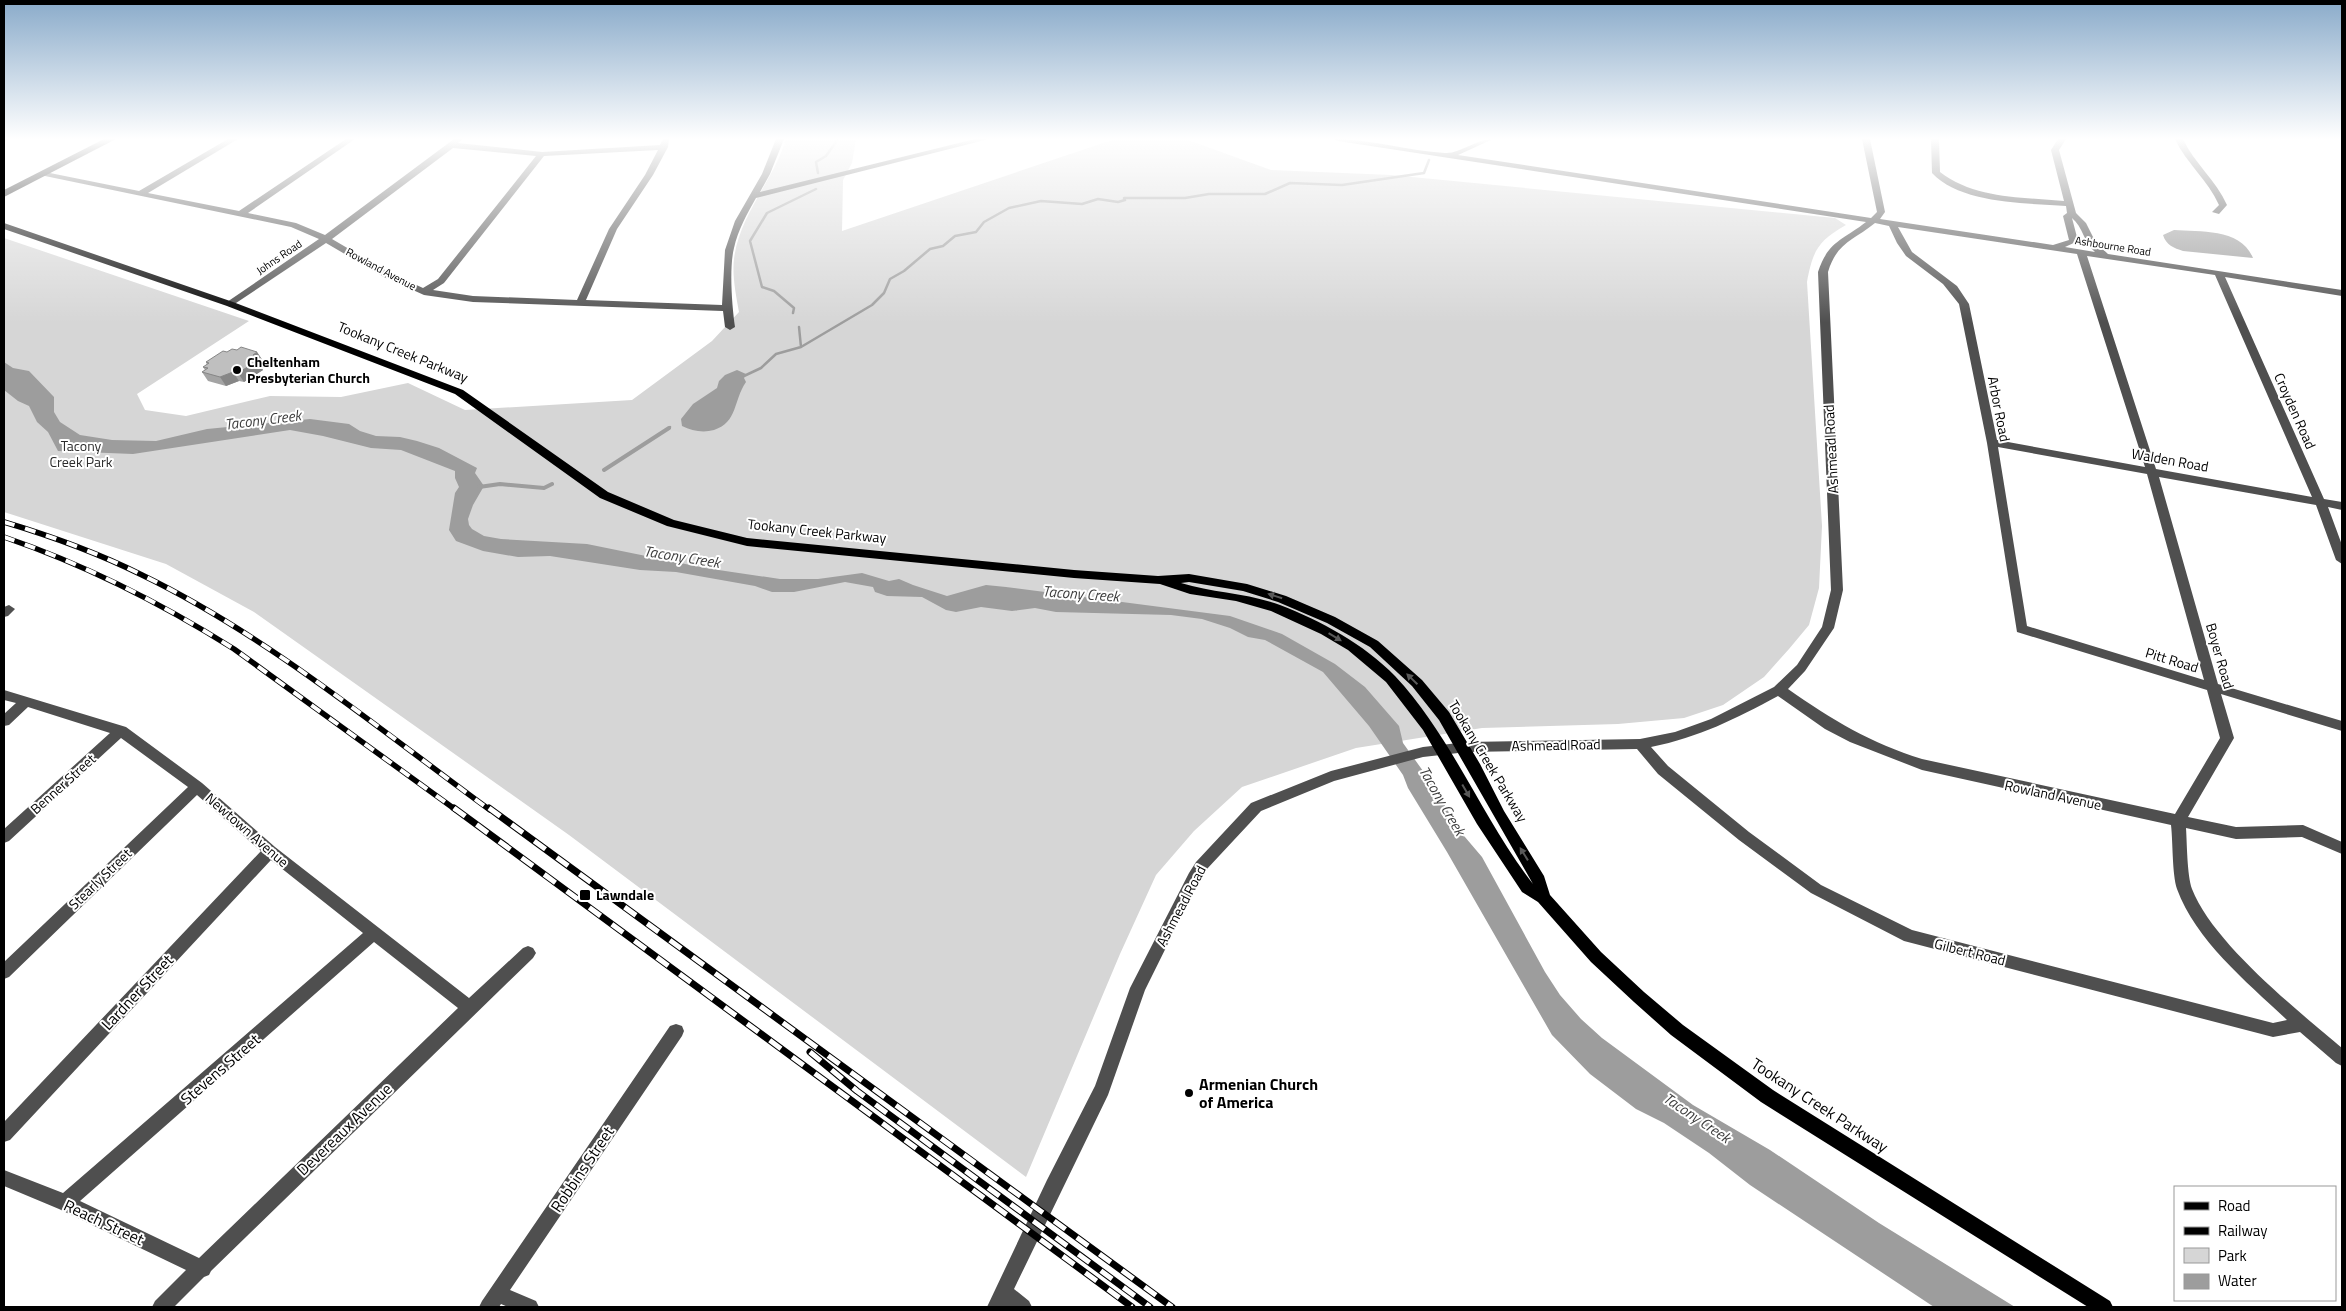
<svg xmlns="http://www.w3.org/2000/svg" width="2346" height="1311" font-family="'Titillium Web',sans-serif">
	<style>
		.green { fill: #d6d6d6 }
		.water { fill: #9d9d9d }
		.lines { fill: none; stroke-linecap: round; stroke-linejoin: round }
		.stream-far1 { stroke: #9d9d9d; stroke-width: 2.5 }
		.stream { stroke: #9d9d9d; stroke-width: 4 }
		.minor { fill: #4f4f4f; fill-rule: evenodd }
		.major { fill: #000; fill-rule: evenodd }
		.highway { fill: #000; fill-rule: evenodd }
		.rail-far1-casing { stroke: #000; stroke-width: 5.5 }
		.rail-casing { stroke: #000; stroke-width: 7 }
		.rail-far1 { stroke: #fff; stroke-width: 4; stroke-dasharray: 11; stroke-linecap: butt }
		.rail { stroke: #fff; stroke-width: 5; stroke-dasharray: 14; stroke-linecap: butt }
		.wall { fill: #a4a4a4 }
		.shaded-wall { fill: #868686 }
		.building { fill: #bfbfbf; stroke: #868686 }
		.oneway { fill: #595959 }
		.poi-dot { fill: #000; stroke: #fff; stroke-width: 2 }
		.labels { text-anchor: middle; stroke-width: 4; stroke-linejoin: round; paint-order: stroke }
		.far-street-label { font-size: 11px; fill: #000; stroke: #fff }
		.street-label { font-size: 14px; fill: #000; stroke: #fff }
		.poi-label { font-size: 14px; font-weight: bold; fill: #000; stroke: #fff; text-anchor: start }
		.park-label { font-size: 14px; fill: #2d2d2d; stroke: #fff }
		.water-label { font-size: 15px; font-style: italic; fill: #3e3e3e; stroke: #fff }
		.near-street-label { font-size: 16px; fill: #000; stroke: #fff }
		.near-poi-label { font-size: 16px; font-weight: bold; fill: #000; stroke: #fff; text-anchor: start }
	</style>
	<rect width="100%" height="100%" fill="#fff"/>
	<path class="green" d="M786 139H856L852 163 843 180 842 231 1115 139H1185L1271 170 1391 175 1835 218 1846 225C1818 241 1813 250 1807 282L1822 526 1819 588 1809 625 1789 649 1764 677 1723 705 1684 718 1618 724 1482 728 1356 748 1242 787 1194 831 1156 875 1120 954 1026 1177 569 835 254 612 166 564 4 512V238L249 321 137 394 145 410 186 416 270 396 341 397 408 383 465 410 632 400 712 341 739 312C736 295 732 276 734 259 739 215 774 180 786 139Z"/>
	<path class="water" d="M2174 230C2200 232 2241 228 2253 258L2183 251C2174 248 2166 245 2163 235Z
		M4 362 13 368 29 371 54 397V412L60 422 80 435 112 440 156 441 207 429 310 419 349 424 360 431 376 436 400 437 417 441 439 448 477 468 475 473 484 486 473 505 468 519 469 525 472 529 484 536 501 539 587 544 705 568 780 579H818L862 573 889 581 899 579 913 585 947 596 986 585 1006 587 1230 616 1282 634 1335 664 1365 687 1399 726 1403 743 1433 785 1459 830 1482 857 1545 972 1560 995 1581 1019 1602 1038 1693 1105 1770 1150 1879 1223 2015 1307H1934L1750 1185 1709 1153 1664 1123 1636 1109 1590 1074 1552 1035 1447 852 1408 788 1403 775 1369 726 1323 672 1265 640 1248 637 1230 628 1202 619 1171 615 1056 612 1035 608 1012 611 981 607 956 612 946 610 922 597 887 596 875 592 873 587 845 582 794 592H772L755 586 676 572 640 570 550 556 518 557 483 551 456 541 449 530 455 493 459 487 455 478V471L401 450 371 448 323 436 290 430 133 454 58 451 48 432 37 422 29 406 18 401 4 390Z
		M737 370 746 374 744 378 746 382C733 401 738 422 714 430 703 433 692 431 682 426L681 419 693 404 717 388 719 381 725 375Z"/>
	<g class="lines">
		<path class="stream-far1" d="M818 173 816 162 826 156 838 139
			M793 313 794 308 774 291 762 287 750 241 767 213 816 189
			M801 347 872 305 884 293 890 279 904 271 930 249 943 246 955 236 976 232 984 222 1009 208 1041 201 1082 204 1098 199 1118 202 1125 200 1124 198H1185L1209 194H1265L1290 183 1342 185 1424 173 1429 160
			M744 376 761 368 776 354 801 347 799 327
			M667 429 670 427"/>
		<path class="stream" d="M604 470 669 428
			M479 487 500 484 544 488 552 484"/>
		<path class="minor" d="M4 139H10L4 142Z
			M228 139H238L148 193 239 211 346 139H355L248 213 296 223 325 235 454 139H463L458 143 542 152 660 145 663 139H669L668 147 653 175 617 229 586 300 722 305 725 250 735 221 762 174 776 139H784L770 174 760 192 975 139H989L756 198C747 214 738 230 734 248 729 268 732 307 735 327L730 330 725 327 723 311 473 302 424 295 384 277 326 243 230 307 225 304 227 302 319 239 291 227 45 176 41 174 45 172 139 191ZM453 148 536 156 438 279 423 288 390 273 332 239ZM658 150 645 175 609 229 577 300 473 296 433 290 444 283 544 156Z
			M1334 139C1372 139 1408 151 1445 153 1460 154 1476 139 1493 139L1458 155 1871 218 1877 212 1862 139H1870L1885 212 1880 219 2053 245 2069 240 2063 216 2067 213 2066 206C2026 203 1961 204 1932 173L1931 139H1939L1940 172C1975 199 2022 197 2064 201L2051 150 2058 139H2066L2059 150 2076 213 2086 223 2096 243 2108 254 2342 290V296L2225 277 2324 499 2342 502V510L2328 507 2342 545V564L2336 560 2316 505 2159 477 2218 684 2342 721V731L2221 694 2234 738 2188 817 2236 827 2303 825 2342 842V854L2302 837 2236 839 2186 828C2187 843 2187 875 2192 889 2213 943 2297 1010 2342 1048V1066L2336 1063 2300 1032 2273 1037 1904 941 1811 893 1739 840 1658 774 1637 749 1467 752 1423 757 1334 781 1261 811 1206 870 1199 881 1145 990 1108 1095 1014 1289 1029 1301 1032 1307 1006 1306 1005 1307H987L1047 1180 1095 1086 1130 988 1189 873 1196 862 1251 803 1331 771 1423 747 1467 742 1640 739 1675 732 1711 719 1774 687 1797 665 1822 627 1831 590 1818 272C1828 241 1843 240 1866 222L1338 141ZM2072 218C2083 227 2084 243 2095 252L2065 247 2078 241ZM1875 223 1889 226 1897 243 1906 256 1943 284 1959 304 1987 443 2017 632 2207 690 2220 738 2175 814 1922 759C1871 743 1832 720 1788 689L1805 671 1834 628 1843 590 1828 272C1837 242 1853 241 1875 223ZM1898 227 2077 254 2145 467 1997 440 1969 304 1957 286 1912 252ZM2087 256 2215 275 2312 497 2156 469ZM1998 447 2147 474 2204 680 2027 626ZM1778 696 1825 729 1850 742 1922 770 2171 825C2173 842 2172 874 2177 889 2196 941 2248 983 2287 1020L2273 1023 1912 930 1821 885 1749 832 1668 766 1651 747C1700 737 1735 719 1778 696Z
			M2175 139H2183C2194 163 2216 180 2227 205L2219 214 2212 212 2219 205C2208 180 2186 163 2175 139Z
			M9 605 15 609 8 616 4 617V607Z
			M4 690 126 727 202 783 275 847 469 998 523 948 528 946 533 948 536 953 533 958 211 1271 209 1275 204 1277 174 1307H152L155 1301 186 1270 59 1209 4 1186V1170L63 1193 363 933 271 860 10 1140 4 1142V1122L261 851 197 795 9 977 4 979V962L188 787 121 738 9 841 4 843V829L110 733 28 707 9 725 4 726V714L16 703 4 700ZM374 942 458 1008 199 1258 80 1201Z
			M676 1024 682 1026 684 1031 682 1036 510 1290 536 1301 539 1307H508L501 1304 499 1307H479L482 1301 670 1026Z"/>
		<path class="major" d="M4 223 233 302 463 390 608 492 674 520 747 538 1074 570 1158 576 1189 574 1247 584 1286 596 1335 617 1378 641 1422 680 1449 712 1480 764 1504 811 1544 876 1550 895 1601 952 1644 992 1683 1025 1773 1090 2110 1301 2113 1307H2088L1761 1102 1671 1035 1634 1002 1591 962 1538 902 1522 892 1477 824 1423 730 1386 682 1348 650 1321 634 1271 611 1236 601 1190 594 1160 584 1074 578 747 546 667 526 600 498 455 394 227 306 4 229ZM1189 582 1243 591 1278 602 1327 623 1370 647 1412 686 1439 720 1533 884C1482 818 1452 737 1395 676 1364 644 1321 621 1280 605 1248 593 1213 593 1181 583Z"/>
		<path class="highway" d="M104 139H116L4 197V190Z"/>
		<g class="rail-far1-casing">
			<path id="rail-far1" d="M4 522C51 536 98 553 142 575 266 635 379 729 490 810
				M4 537C86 565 161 603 234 649L456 810"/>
		</g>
		<g class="rail-casing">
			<path id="rail" d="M454 808 1132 1307
				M489 808 1172 1307
				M810 1052 857 1091 1150 1307"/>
		</g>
		<use href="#rail-far1" class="rail-far1"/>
		<use href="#rail" class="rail"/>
	</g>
	<path class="wall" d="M227 352H257L263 361 262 362 263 365 261 367 263 370 244 382 239 381 226 386 208 381 202 372 205 370 203 367 207 365 206 362Z"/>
	<path class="shaded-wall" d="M257 352 263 361 262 362 263 365 261 367 263 370 244 382 238 373 253 359V355Z
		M233 372 239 381 226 386 220 377Z"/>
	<path class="building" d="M241 347 257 352 253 355 258 356 253 359 257 361 238 373 233 372 220 377 202 372 208 368 203 367 209 363 206 362 223 351 227 352 232 349 237 350Z"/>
	<defs><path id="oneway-solid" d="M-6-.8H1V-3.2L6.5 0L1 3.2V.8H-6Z" transform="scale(1.25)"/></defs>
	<g class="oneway">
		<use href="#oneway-solid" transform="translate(1275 596) rotate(-163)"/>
		<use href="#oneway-solid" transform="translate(1335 637) rotate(31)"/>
		<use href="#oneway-solid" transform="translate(1412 679) rotate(-136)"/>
		<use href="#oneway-solid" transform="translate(1466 791) rotate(60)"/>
		<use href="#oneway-solid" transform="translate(1524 854) rotate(-122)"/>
	</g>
	<linearGradient id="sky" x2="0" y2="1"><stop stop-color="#8aabca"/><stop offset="0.43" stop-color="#fff"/><stop offset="1" stop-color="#fff" stop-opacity="0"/></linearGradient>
	<rect width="2346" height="323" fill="url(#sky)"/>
	<g class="poi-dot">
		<circle cx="237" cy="370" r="5"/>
		<rect x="579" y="889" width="12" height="12" rx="2.5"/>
		<circle cx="1189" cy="1093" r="5"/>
	</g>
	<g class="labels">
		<g class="far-street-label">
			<text transform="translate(2113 246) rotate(9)" y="4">Ashbourne Road</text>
			<text transform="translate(279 257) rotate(-34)" y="4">Johns Road</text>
			<text transform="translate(381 269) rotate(28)" y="4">Rowland Avenue</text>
		</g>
		<g class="street-label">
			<text transform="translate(403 352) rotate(22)" y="5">Tookany Creek Parkway</text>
			<text transform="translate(1999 409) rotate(79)" y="5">Arbor Road</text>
			<text transform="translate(2295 411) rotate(66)" y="5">Croyden Road</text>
			<text transform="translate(1831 449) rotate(-93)" y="5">Ashmead Road</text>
			<text transform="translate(2170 460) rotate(10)" y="5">Walden Road</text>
			<text transform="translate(817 531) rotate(6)" y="5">Tookany Creek Parkway</text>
			<text transform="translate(2220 656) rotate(74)" y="5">Boyer Road</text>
			<text transform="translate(2172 660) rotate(17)" y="5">Pitt Road</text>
			<text transform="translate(1556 745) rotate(-1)" y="5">Ashmead Road</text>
			<text transform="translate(1488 761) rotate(59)" y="5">Tookany Creek Parkway</text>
			<text transform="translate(63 784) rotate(-42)" y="5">Benner Street</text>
			<text transform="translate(2053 795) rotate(12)" y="5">Rowland Avenue</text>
			<text transform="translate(247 830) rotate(41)" y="5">Newtown Avenue</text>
			<text transform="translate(100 879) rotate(-44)" y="5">Stearly Street</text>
			<text transform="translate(1181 906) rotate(-62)" y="5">Ashmead Road</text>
			<text transform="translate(1970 952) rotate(14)" y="5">Gilbert Road</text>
		</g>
		<g class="poi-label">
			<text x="247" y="367">Cheltenham<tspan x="247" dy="16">Presbyterian Church</tspan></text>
			<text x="596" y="900">Lawndale</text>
		</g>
		<g class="park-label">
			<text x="81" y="451">Tacony<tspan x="81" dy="16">Creek Park</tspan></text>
		</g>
		<g class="water-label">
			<text transform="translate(263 420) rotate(-7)" y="5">Tacony Creek</text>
			<text transform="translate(682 557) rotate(9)" y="5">Tacony Creek</text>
			<text transform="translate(1081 594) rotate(4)" y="5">Tacony Creek</text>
			<text transform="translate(1442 801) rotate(60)" y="5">Tacony Creek</text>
			<text transform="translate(1697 1118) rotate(34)" y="5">Tacony Creek</text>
		</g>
		<g class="near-street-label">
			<text transform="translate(137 992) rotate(-47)" y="6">Lardner Street</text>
			<text transform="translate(220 1069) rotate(-41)" y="6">Stevens Street</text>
			<text transform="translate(1820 1105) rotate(33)" y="6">Tookany Creek Parkway</text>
			<text transform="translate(344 1129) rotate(-44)" y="6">Devereaux Avenue</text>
			<text transform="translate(582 1169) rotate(-56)" y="6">Robbins Street</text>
			<text transform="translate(104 1222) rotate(25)" y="6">Reach Street</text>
		</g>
		<g class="near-poi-label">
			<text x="1199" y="1090">Armenian Church<tspan x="1199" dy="18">of America</tspan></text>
		</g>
	</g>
	<rect width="2346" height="1311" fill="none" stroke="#000000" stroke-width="10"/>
	<rect x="2174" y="1186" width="162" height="115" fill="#ffffff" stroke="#999999"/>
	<rect x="2184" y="1202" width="25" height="8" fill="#000000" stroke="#999999"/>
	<text x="2218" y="1211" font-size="15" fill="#000000">Road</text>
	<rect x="2184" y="1227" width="25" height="8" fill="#000000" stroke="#999999"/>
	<text x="2218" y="1236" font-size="15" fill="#000000">Railway</text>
	<rect x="2184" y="1248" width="25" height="15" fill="#d6d6d6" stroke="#999999"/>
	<text x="2218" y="1261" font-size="15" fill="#000000">Park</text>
	<rect x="2184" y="1274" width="25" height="15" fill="#9d9d9d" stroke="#999999"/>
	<text x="2218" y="1286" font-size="15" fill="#000000">Water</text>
</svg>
